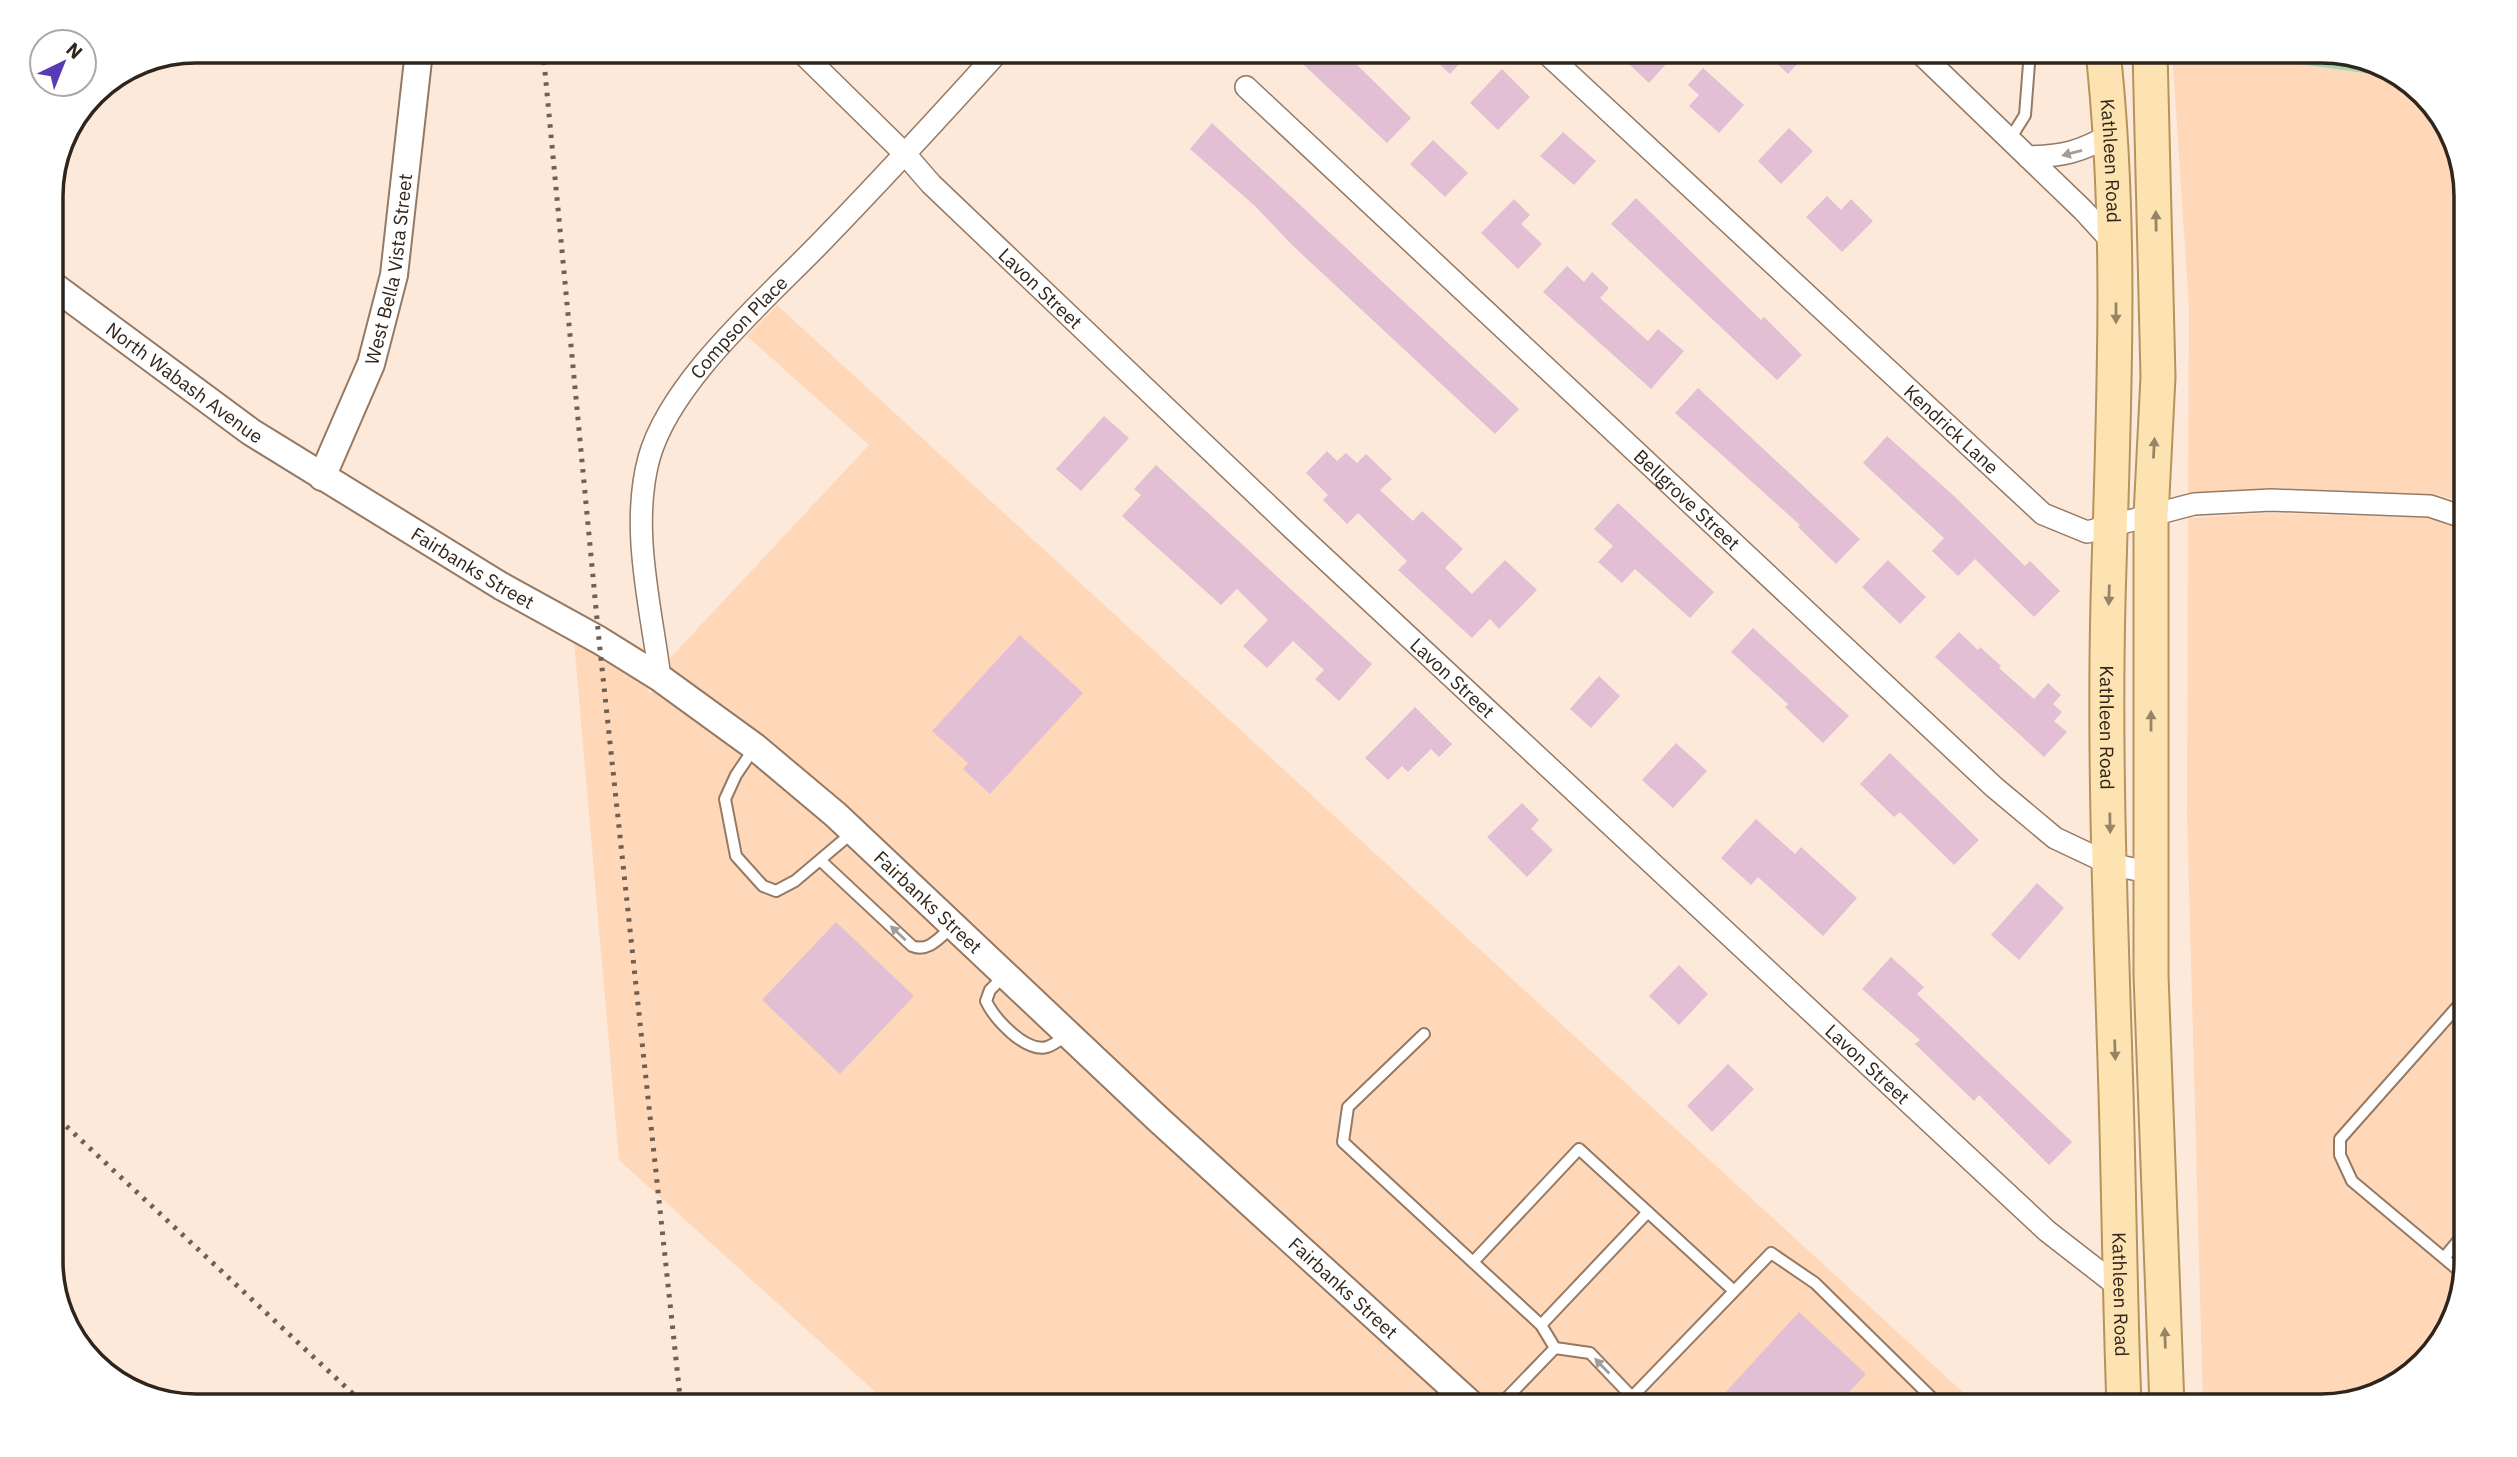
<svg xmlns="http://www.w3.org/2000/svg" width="2517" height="1457" font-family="'IBM Plex Sans',sans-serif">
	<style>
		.built { fill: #ffd8ba }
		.green { fill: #a7d5b6 }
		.building { fill: #e2bfd4 }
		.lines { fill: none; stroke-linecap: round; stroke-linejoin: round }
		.service-casing { stroke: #967962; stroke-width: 14 }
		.minor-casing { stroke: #967962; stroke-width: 24 }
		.tertiary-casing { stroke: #967962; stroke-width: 30 }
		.primary-casing { stroke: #b5945c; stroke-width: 37 }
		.service { stroke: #fff; stroke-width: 10 }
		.minor { stroke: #fff; stroke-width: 21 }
		.tertiary { stroke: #fff; stroke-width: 26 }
		.primary { stroke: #fde3b2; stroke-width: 33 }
		.rail { stroke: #6e6054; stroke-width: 5; stroke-dasharray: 3.5 7; stroke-linecap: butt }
		.oneway { fill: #a29d98 }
		.oneway2 { fill: #968466 }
		.labels { text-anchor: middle; stroke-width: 5; stroke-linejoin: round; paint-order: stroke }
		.street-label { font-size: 19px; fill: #30251b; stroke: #fff }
		.rim { fill: none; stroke: #30251b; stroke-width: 3.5 }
	</style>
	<rect width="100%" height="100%" fill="#fde9da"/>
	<path class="built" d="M2172 51H2213L2214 59 2298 64 2401 78 2447 123 2466 187V503L2434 494 2273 488 2188 493 2189 308Z
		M777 305 1978 1406H1492L1167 1109 844 805 763 736 671 670 670 658 869 445 747 336Z
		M2269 513 2427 518 2455 526 2466 534V1261L2447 1333 2394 1387 2321 1406H2203L2187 814 2188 518Z
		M574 641 648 686 649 693 656 691 747 757 826 825 1149 1129 1454 1406H891L619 1160Z"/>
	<path class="green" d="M2213 51H2321L2393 70 2401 78 2298 64 2214 59Z"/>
	<path class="building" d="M1289 51H1343L1411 118 1387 143Z
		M1425 51H1471L1450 74Z
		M1615 51H1652L1666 64 1649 83Z
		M1764 51H1809L1788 74Z
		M1703 68 1744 105 1719 133 1689 106 1699 95 1688 85Z
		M1502 69 1530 97 1498 130 1470 103Z
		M1212 123 1519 409 1495 434 1292 245 1255 206 1190 149Z
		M1789 128 1813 151 1781 184 1758 161Z
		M1563 132 1596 161 1574 185 1540 156Z
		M1433 140 1468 173 1445 197 1410 164Z
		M1827 196 1841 210 1851 199 1873 221 1842 252 1806 217Z
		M1636 198 1761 320 1764 317 1802 355 1777 380 1611 224Z
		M1514 199 1530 215 1521 224 1542 244 1518 269 1481 233Z
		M1567 266 1584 282 1592 272 1609 288 1600 298 1648 341 1658 329 1684 351 1651 389 1543 292Z
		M1698 388 1860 539 1836 564 1798 527 1800 525 1675 413Z
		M1104 416 1129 438 1081 491 1056 469Z
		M1887 436 1954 496 2025 566 2030 561 2060 591 2034 617 1975 559 1958 576 1932 551 1944 538 1863 463Z
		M1327 451 1337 461 1346 453 1357 463 1366 454 1392 479 1380 490 1413 521 1422 511 1463 549 1445 568 1472 594 1505 560 1537 590 1499 629 1490 619 1472 638 1398 570 1407 561 1358 513 1347 524 1323 500 1328 495 1306 473Z
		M1156 465 1372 664 1339 701 1315 679 1324 670 1293 641 1267 668 1243 646 1268 620 1237 589 1221 605 1122 516 1141 495 1134 489Z
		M1618 503 1714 592 1690 618 1635 569 1622 583 1598 562 1613 546 1594 529Z
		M1888 560 1926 597 1900 624 1862 587Z
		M1753 628 1849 716 1823 743 1785 707 1788 704 1731 652Z
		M1959 632 1978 650 1980 647 2001 666 1999 668 2034 699 2048 683 2061 695 2053 704 2062 712 2054 721 2067 732 2044 757 1935 657Z
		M1020 635 1083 693 990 794 963 769 968 763 932 731Z
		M1599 676 1620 696 1591 728 1570 709Z
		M1415 707 1452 744 1439 757 1431 749 1408 772 1402 766 1388 780 1365 758Z
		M1676 743 1707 771 1673 808 1642 780Z
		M1890 753 1979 840 1954 865 1900 812 1894 817 1860 784Z
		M1522 803 1539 820 1531 829 1553 850 1527 877 1487 837Z
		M1756 819 1795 854 1801 847 1857 898 1823 936 1758 877 1751 885 1721 858Z
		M2037 883 2064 908 2019 960 1991 935Z
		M836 922 914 996 840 1074 762 1000Z
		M1891 957 1924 987 1917 994 2072 1142 2049 1165 1979 1095 1974 1101 1915 1044 1920 1040 1862 989Z
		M1679 965 1708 994 1679 1025 1649 996Z
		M1728 1064 1754 1089 1712 1132 1687 1106Z
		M1799 1312 1866 1374 1836 1406H1713Z"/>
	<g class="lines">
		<g class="service-casing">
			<path id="service" d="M2010 139 2025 115 2030 51
				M755 747 736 775 725 799 736 856 763 886 776 891 795 881 853 832
				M820 860 912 946C929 953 941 936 953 926
				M1005 975 990 990 986 1001C994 1018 1025 1053 1047 1047 1054 1045 1061 1039 1067 1035
				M1424 1034 1348 1107 1343 1142 1541 1325 1555 1348 1590 1353 1632 1397 1630 1406
				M2444 1258 2466 1231
				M1473 1262 1579 1149 1734 1291
				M2463 1274 2352 1181 2340 1155V1139L2466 997
				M1541 1325 1648 1212
				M1632 1397 1771 1253 1815 1283 1931 1397 1933 1406
				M1499 1406 1555 1348"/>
		</g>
		<g class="minor-casing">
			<g id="minor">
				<path id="s1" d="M800 51 905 154 931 184 1294 530 2047 1231 2119 1287"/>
				<path id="s2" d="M1544 51 2043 514 2087 532 2194 504 2271 500 2430 506 2466 518"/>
				<path d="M1918 51 2083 210 2115 245"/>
				<path id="s3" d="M1246 87 1994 787 2055 838 2110 864 2152 873"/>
				<path d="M2028 157C2064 156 2080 152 2112 134"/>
				<path id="s4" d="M660 678C651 607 630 528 649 458 671 379 770 296 826 237 885 176 942 114 999 51"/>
			</g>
		</g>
		<g class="tertiary-casing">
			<g id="tertiary">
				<path id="s5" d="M51 284 251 432 501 586 599 640 660 678 755 747 836 815 1158 1119 1473 1406"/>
				<path id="s6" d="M322 477 371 364 394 275 419 51"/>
			</g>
		</g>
		<g class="primary-casing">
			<g id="primary">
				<path id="s7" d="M2103 51C2123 236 2113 417 2108 602 2104 765 2111 930 2116 1093 2119 1197 2120 1302 2124 1406"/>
				<path d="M2150 51 2158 377 2151 516V975L2167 1406"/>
			</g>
		</g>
		<use href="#service" class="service"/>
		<use href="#minor" class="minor"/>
		<use href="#tertiary" class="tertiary"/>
		<use href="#primary" class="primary"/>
		<path class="rail" d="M543 51 599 640 681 1406
			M51 1112 366 1406"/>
	</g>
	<defs><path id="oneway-solid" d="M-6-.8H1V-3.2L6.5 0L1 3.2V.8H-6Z" transform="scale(1.75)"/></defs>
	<g class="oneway">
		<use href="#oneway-solid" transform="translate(2072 153) rotate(165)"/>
		<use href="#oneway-solid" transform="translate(898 933) rotate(-137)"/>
		<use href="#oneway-solid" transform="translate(1602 1366) rotate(-134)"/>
	</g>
	<g class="oneway2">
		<use href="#oneway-solid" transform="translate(2156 221) rotate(-91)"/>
		<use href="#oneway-solid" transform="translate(2116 313) rotate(90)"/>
		<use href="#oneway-solid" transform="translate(2154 448) rotate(-87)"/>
		<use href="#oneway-solid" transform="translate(2109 595) rotate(92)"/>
		<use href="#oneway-solid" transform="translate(2151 721) rotate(-90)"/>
		<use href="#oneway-solid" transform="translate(2110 823) rotate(89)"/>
		<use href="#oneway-solid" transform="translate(2115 1050) rotate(88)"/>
		<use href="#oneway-solid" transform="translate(2165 1338) rotate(-92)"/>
	</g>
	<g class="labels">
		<g class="street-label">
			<text dy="7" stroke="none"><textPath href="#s7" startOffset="110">Kathleen Road</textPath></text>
			<text dy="7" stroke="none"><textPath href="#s6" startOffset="220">West Bella Vista Street</textPath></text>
			<text dy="7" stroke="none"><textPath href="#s1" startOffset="338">Lavon Street</textPath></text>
			<text dy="7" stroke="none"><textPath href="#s4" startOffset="382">Compson Place</textPath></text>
			<text dy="7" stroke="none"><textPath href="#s5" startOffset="166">North Wabash Avenue</textPath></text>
			<text dy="7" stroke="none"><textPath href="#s2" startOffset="556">Kendrick Lane</textPath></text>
			<text dy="7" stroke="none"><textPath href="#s3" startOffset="604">Bellgrove Street</textPath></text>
			<text dy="7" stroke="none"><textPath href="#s5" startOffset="509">Fairbanks Street</textPath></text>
			<text dy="7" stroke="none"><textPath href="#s1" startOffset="905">Lavon Street</textPath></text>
			<text dy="7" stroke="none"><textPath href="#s7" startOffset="677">Kathleen Road</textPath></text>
			<text dy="7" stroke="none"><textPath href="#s5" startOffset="1076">Fairbanks Street</textPath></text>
			<text dy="7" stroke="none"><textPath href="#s1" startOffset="1472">Lavon Street</textPath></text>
			<text dy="7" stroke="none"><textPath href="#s5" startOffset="1643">Fairbanks Street</textPath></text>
			<text dy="7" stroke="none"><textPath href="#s7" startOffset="1244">Kathleen Road</textPath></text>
		</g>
	</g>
	<path d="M0 0H2517V1457H0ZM196 63H2321A133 133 0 0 1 2454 196V1261A133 133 0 0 1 2321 1394H196A133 133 0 0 1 63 1261V196A133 133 0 0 1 196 63Z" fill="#fff" fill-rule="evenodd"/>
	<path class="rim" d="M196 63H2321A133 133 0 0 1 2454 196V1261A133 133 0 0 1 2321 1394H196A133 133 0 0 1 63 1261V196A133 133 0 0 1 196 63Z"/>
	<g transform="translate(63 63) rotate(43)"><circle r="33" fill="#ffffff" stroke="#aca8a4" stroke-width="2"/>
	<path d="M0-5L12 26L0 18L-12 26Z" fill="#583bb3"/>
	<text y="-10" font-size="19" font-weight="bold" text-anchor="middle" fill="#30251b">N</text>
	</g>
</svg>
